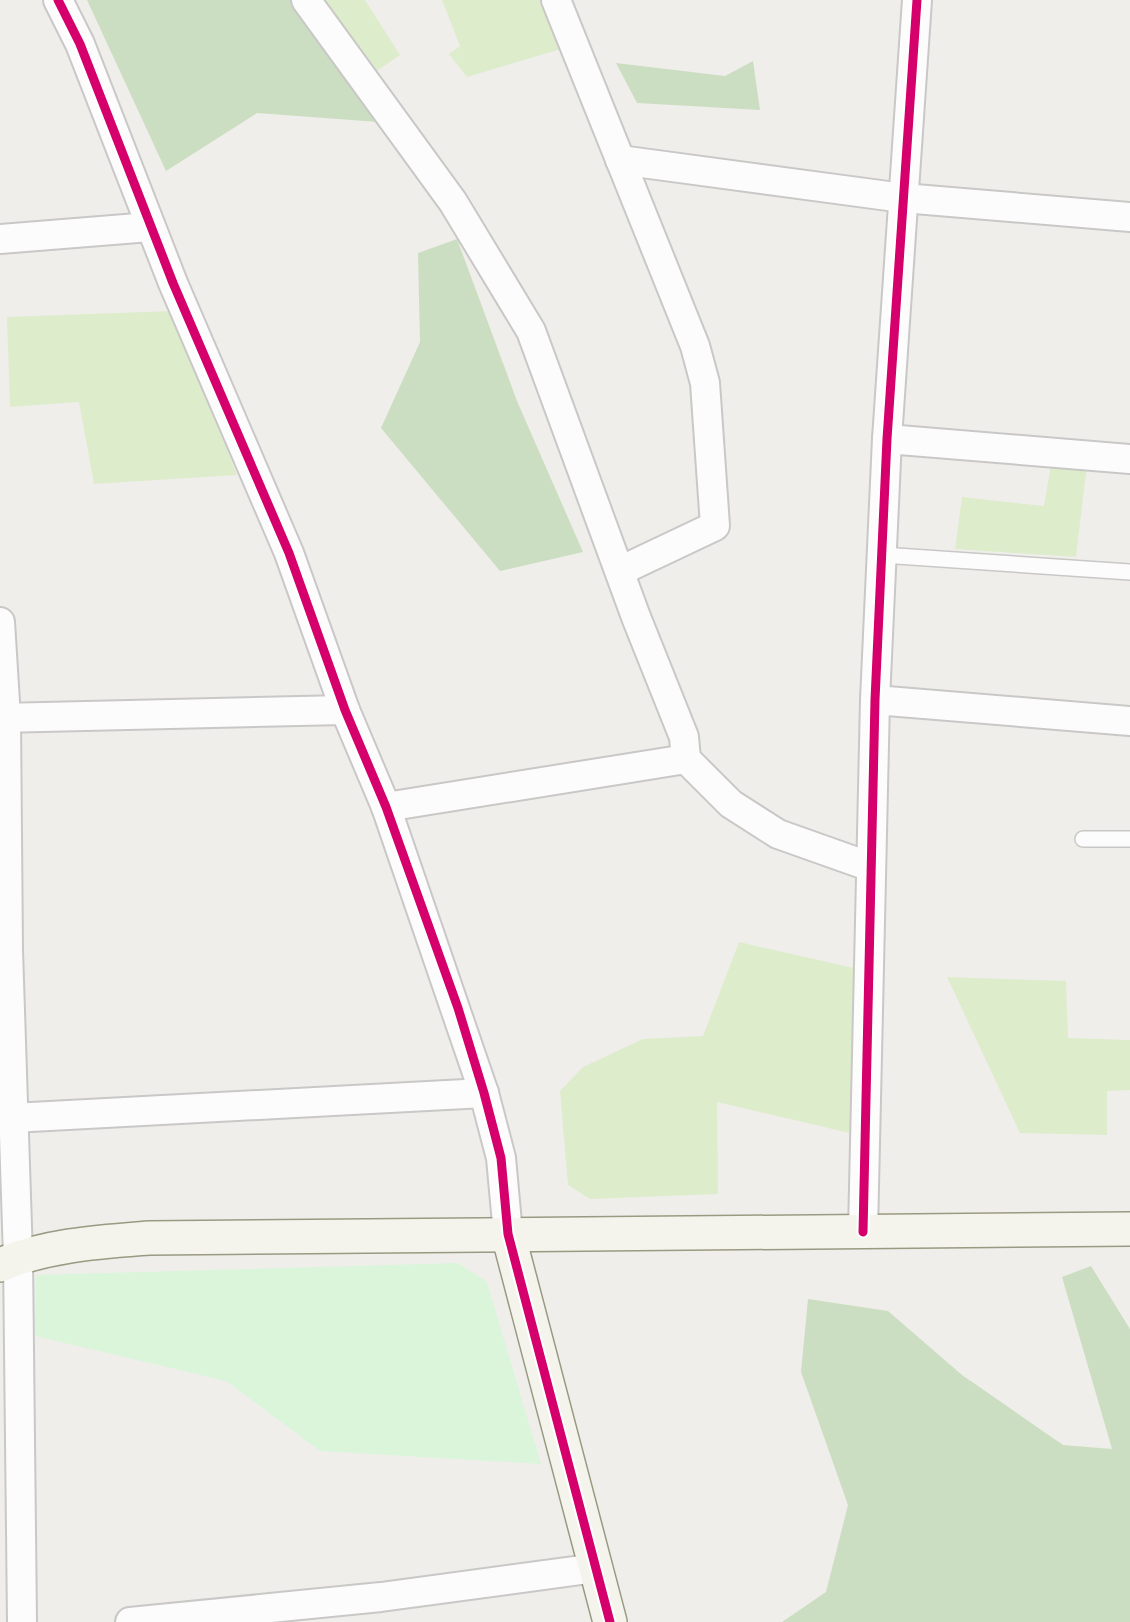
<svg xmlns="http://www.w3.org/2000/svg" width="1130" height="1622" viewBox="0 0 1130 1622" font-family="'Exo 2',sans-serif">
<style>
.grass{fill:#ddeccb}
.forest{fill:#cbdec1}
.park{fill:#daf5da}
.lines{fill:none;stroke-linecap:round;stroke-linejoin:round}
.lane-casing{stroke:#c9c8c7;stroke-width:18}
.street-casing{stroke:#c9c8c7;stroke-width:32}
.secondary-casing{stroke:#999a82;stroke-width:36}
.lane{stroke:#fdfcfc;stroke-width:15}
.street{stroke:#fdfcfc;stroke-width:28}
.secondary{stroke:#f4f4ed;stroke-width:33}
.cycleway-casing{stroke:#fff;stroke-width:13}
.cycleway{stroke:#d6006c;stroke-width:9}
</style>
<rect width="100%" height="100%" fill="#f0eeeb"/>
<g class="grass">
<polygon points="319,0 365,0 400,55 374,73"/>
<polygon points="442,0 545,0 564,48 467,77 449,54 460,46"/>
<polygon points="172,311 237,475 94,484 79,402 10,407 7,317"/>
<polygon points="1052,459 1087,464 1076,557 955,549 962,497 1044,506"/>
<polygon points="739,942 858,969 854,1134 717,1102 718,1194 590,1199 568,1185 560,1091 583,1067 643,1039 703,1036"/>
<polygon points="947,977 1066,981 1068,1038 1130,1040 1130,1090 1107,1091 1107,1135 1020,1133"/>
</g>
<g class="forest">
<polygon points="87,0 290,0 378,122 257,113 166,171"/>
<polygon points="753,61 760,110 637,103 616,63 725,76"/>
<polygon points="457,239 517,401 583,552 500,571 381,428 420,342 418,253"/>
<polygon points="1091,1266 1130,1329 1130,1622 782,1622 826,1592 848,1505 801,1372 808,1299 888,1311 962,1375 1063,1445 1112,1449 1062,1277"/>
</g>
<polygon class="park" points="458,1263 487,1282 541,1464 320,1451 226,1381 35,1336 36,1275"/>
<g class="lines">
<g class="lane-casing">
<g id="lane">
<polyline points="882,555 1130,572"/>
<polyline points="1083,839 1130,839"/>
</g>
</g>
<g class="street-casing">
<g id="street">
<polyline points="58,0 80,44 173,283 289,553 345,710 386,807 484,1093 501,1158 508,1234"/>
<polyline points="306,0 453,202 531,331 636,617 684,737 686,759 731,804 778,834 871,867"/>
<polyline points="556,0 695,346 705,383 715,526 620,571"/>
<polyline points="620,160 903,198 1130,217"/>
<polyline points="0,239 150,227"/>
<polyline points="887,439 1130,459"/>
<polyline points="0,622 6,718 8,950 18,1257 22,1622"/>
<polyline points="875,700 1130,721"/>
<polyline points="0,718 345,710"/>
<polyline points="386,807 686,759"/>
<polyline points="12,1118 484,1093"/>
<polyline points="863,1232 875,700 887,439 917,0"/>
<polyline points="130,1622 381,1597 596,1568"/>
</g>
</g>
<g class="secondary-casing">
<g id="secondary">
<polyline points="508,1234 610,1622"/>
<path d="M 0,1265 C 47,1245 98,1242 149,1238 L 1130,1229"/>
</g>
</g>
<use href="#lane" class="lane"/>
<use href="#street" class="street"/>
<use href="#secondary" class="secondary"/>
<g class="cycleway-casing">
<g id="cycleway">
<polyline points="58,0 80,44 173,283 289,553 345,710 386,807 458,1008 484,1093 501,1158 508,1234 610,1622"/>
<polyline points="863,1232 875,700 887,439 917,0"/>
</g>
</g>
<use href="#cycleway" class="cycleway"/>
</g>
</svg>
